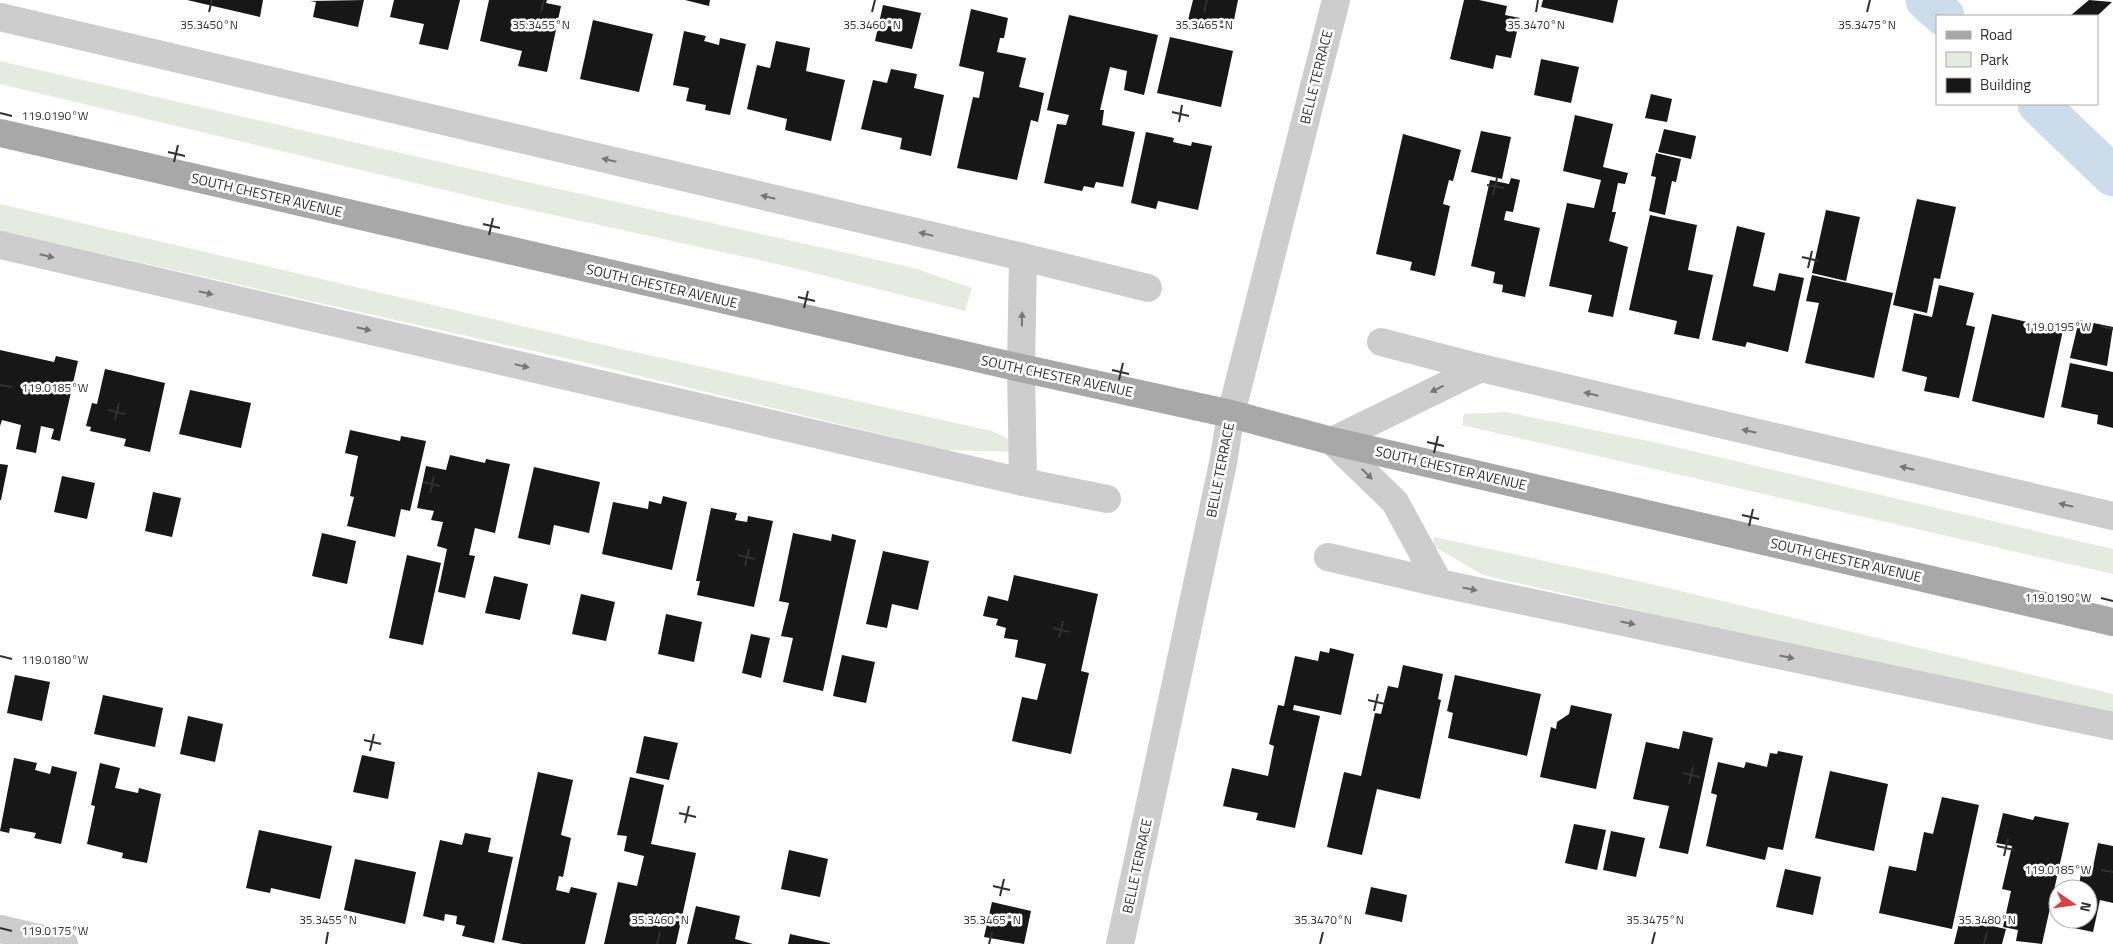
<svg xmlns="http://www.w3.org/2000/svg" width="2113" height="944" viewBox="0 0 2113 944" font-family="'Titillium Web',sans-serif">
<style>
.green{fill:#e5ecdf}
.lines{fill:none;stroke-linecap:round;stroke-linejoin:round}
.canal{stroke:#cddcea;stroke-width:41}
.building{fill:#171717}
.minor{stroke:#cdcdcd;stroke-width:28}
.major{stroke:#a8a8a8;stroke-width:28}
.oneway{fill:#777}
.ticks{fill:none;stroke:#303030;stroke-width:2}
.labels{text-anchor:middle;stroke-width:5;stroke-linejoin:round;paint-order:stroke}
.street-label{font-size:14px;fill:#303030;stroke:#fff}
.ticks-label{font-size:12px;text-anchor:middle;fill:#303030;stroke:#fff;stroke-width:5;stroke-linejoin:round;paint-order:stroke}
</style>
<rect width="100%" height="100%" fill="#fff"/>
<g class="green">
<polygon points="0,61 514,179 914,268 972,288 965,311 777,264 499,203 0,84"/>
<polygon points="0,204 608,346 992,431 1019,444 1017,452 946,450 578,361 0,231"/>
<polygon points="1506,412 1658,443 2113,549 2113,574 1462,425 1464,414"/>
<polygon points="1434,537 1647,583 2113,694 2113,720 1483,575 1433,546"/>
</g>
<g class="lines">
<g class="canal">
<polyline points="1926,0 1944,16"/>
<polyline points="2038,104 2113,176"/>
</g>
</g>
<g class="building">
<polygon points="187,0 263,0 260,17"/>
<polygon points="364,0 358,27 313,17 316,2 310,1"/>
<polygon points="394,0 460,0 448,50 419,44 424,24 390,17"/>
<polygon points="489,0 547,0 546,3 561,6 547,72 518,66 522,51 480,41"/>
<polygon points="685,0 710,0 709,6"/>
<polygon points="1193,0 1238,0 1232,30 1188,20"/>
<polygon points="1464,0 1479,0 1507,6 1505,15 1520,18 1511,58 1496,55 1493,69 1450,59"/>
<polygon points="1543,0 1618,0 1613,23 1541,7"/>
<polygon points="2089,0 2112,2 2097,16 2070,16"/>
<polygon points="883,5 921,13 912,49 875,41"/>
<polygon points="971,9 1008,18 1004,38 1000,38 997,52 1026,58 1019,87 1044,93 1038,122 1031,120 1017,180 957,168 973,97 979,98 984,72 959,66"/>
<polygon points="1069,15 1158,35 1144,95 1124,90 1127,71 1110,67 1100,110 1104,110 1102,125 1135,132 1123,187 1096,182 1094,188 1084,186 1082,191 1044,183 1057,124 1066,125 1069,115 1047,110"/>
<polygon points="593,20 653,34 639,92 580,79"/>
<polygon points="684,31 706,36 704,41 719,45 720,38 746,44 730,115 705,110 706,105 686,101 689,88 673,85"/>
<polygon points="1170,37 1233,51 1221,107 1157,93"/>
<polygon points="776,41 810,48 806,71 845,80 831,141 785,130 787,119 747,109 757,65 770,68"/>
<polygon points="1541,59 1579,67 1571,103 1534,95"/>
<polygon points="891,69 917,74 914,88 944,95 931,156 900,149 902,138 861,129 873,80 887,83"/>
<polygon points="1651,94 1672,99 1667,122 1645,118"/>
<polygon points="1575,115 1613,124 1603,167 1628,173 1625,184 1618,183 1612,212 1616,212 1609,241 1628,247 1613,317 1588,312 1592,295 1549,286 1567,203 1594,208 1601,180 1563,171"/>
<polygon points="1664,129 1696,136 1691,159 1658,152"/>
<polygon points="1481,131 1511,137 1502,179 1471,172"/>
<polygon points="1146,132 1174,138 1173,142 1191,146 1192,142 1212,146 1198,210 1158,201 1156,209 1131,203"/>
<polygon points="1403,134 1461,150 1453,181 1449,180 1443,204 1450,206 1435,276 1410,270 1412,262 1376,254"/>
<polygon points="1656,153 1681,159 1676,182 1672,181 1665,215 1649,211 1656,177 1651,176"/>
<polygon points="1511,178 1520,180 1513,212 1506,211 1504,220 1540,228 1525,297 1502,292 1503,285 1493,283 1495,272 1471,266 1490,180 1509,184"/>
<polygon points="1917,199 1956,207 1940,279 1934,278 1927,313 1893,305"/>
<polygon points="1826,210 1860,217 1846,281 1812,273"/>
<polygon points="1650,215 1697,225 1688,270 1713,275 1699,339 1674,334 1677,321 1629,310"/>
<polygon points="1737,226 1765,233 1753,286 1775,291 1779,273 1804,278 1788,352 1747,342 1745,347 1712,340"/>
<polygon points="1812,275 1893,293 1874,378 1805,363 1819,303 1806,301"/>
<polygon points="1939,285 1974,293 1966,325 1975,327 1959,398 1924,391 1927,377 1902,371 1914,313 1932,317"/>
<polygon points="1992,314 2063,330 2044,418 1972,401"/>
<polygon points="2079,320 2113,327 2107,366 2070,358"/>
<polygon points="0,350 54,362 56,356 78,361 60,441 51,439 54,429 41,426 36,453 16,449 21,425 2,420 0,426"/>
<polygon points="2070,363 2113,372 2113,428 2097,424 2098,415 2061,407"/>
<polygon points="105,369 165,383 150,452 124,446 126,439 90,431 91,427 86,426 92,403 97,404"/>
<polygon points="190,390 251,403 241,448 179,434"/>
<polygon points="350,430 400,441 401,436 426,441 410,511 401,509 395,537 347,526 354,497 350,496 358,456 345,453"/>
<polygon points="450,455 485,463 486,459 510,464 495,533 475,528 469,555 475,556 465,598 438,592 447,549 437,546 443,522 431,520 434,511 417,508 426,466 446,470"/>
<polygon points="0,464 8,465 1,500 0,500"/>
<polygon points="534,467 600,482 589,533 554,525 550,545 518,538"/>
<polygon points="62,476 95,483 87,519 54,512"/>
<polygon points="153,492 181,498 172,537 145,531"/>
<polygon points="663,496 687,502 672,570 602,554 613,502 648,509 649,501 661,504"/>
<polygon points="711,508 737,513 735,520 747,522 748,516 773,521 754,607 697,595 700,581 696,581"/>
<polygon points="322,533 356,541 347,584 312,576"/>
<polygon points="793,533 831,541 832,534 856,540 823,691 783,682 793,638 781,636 789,603 779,601"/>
<polygon points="883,551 929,561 918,610 892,604 887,628 866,624"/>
<polygon points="407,555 441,563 423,645 389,638"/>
<polygon points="1014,575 1098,594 1081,671 1089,673 1071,754 1012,741 1022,697 1037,700 1046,664 1015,657 1018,640 1004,638 1006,628 996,625 998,619 983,616 988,596 1008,601"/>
<polygon points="494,576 528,584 520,620 485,613"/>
<polygon points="581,594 615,602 606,641 572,634"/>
<polygon points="666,614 702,622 694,662 658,654"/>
<polygon points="751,634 770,638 761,678 742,673"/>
<polygon points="1330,648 1354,654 1341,715 1294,705 1293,710 1320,716 1295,828 1256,820 1258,813 1223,806 1232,768 1268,776 1274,746 1269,744 1278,705 1284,706 1295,656 1318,661 1320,651 1329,653"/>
<polygon points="842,655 875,662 866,703 833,696"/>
<polygon points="1403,665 1443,674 1438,699 1441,700 1420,799 1377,789 1362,855 1327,847 1344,772 1361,776 1375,713 1381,714 1388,686 1398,688"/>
<polygon points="15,675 50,682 42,721 7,713"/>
<polygon points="1455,675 1541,694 1527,756 1448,738 1453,713 1447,711"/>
<polygon points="103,695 163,708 155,747 94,734"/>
<polygon points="1571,705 1612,714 1596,789 1540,777 1551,727 1556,729 1557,722 1569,714"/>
<polygon points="188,716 223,724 215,762 180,754"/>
<polygon points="1683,731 1713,738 1688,854 1659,848 1669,806 1633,799 1646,742 1679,749"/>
<polygon points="644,736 678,743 669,780 636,773"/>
<polygon points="1778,751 1803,756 1783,850 1768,847 1765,860 1706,846 1717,795 1711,793 1718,762 1744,768 1746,762 1767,767 1770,753 1777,754"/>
<polygon points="362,755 395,762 388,799 353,792"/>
<polygon points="14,758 37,763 35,770 50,774 52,766 77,772 61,844 34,838 36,833 10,828 9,833 0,831"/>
<polygon points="100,763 120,768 115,788 138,793 139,788 161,794 147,863 122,858 123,853 87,844 95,806 91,805"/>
<polygon points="1830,771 1888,784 1874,851 1815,838"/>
<polygon points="538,772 573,780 561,835 571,838 563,877 559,876 556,890 569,893 571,887 597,893 585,944 522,944 502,940"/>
<polygon points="630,777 664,785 651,844 696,853 676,944 604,944 618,882 637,886 644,856 624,851 627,836 617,835"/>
<polygon points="1942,797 1979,805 1952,929 1879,913 1889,866 1916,871 1924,832 1933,834"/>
<polygon points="2003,813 2033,820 2035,816 2069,823 2042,944 2016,941 2018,930 2003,927 2011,891 2002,889 2012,846 1996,843"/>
<polygon points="1574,824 1606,830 1597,870 1565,863"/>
<polygon points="259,830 332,846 320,899 271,888 270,893 246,888"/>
<polygon points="1611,831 1645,838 1636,877 1603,870"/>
<polygon points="465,833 491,838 488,852 513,857 494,943 462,936 465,926 456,924 457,916 445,914 444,921 423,916 440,840 462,845"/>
<polygon points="2098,843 2113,846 2113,903 2100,900 2093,932 2069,927 2071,919 2088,919 2088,889 2078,889 2083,864 2093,867"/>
<polygon points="789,850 828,859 820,897 781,889"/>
<polygon points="355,859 416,872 405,924 344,910"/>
<polygon points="1785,869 1821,877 1813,915 1776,907"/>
<polygon points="1371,887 1407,895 1402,922 1365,914"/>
<polygon points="992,902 1031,911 1024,944 984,937"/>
<polygon points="696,906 740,916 735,939 753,944 687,944"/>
<polygon points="1960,919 2006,929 2002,944 1954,944"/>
<polygon points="790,934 830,943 830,944 788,944"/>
</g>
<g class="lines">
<g class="minor">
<polyline points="0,17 1023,257 1021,368 1023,482 0,245"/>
<polyline points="1023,257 1148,288"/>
<polyline points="1381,342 1481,368 2113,516"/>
<polyline points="1481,368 1332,441 1395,502 1439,583 2113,726"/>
<polyline points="1023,482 1107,499"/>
<polyline points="1328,557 1439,583"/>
<polyline points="0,929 64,944"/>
<polyline points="1120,944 1223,463 1231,414 1336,0"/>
</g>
<polyline class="major" points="0,133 1021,368 1231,414 1332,441 2113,622"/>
</g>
<defs><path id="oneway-solid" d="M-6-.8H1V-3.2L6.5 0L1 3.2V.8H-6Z" transform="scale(1.25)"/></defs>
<g class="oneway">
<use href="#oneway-solid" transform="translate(609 160) rotate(-167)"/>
<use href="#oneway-solid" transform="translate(768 197) rotate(-167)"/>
<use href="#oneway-solid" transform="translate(926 234) rotate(-167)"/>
<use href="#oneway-solid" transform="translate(47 256) rotate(13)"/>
<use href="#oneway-solid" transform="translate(206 293) rotate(13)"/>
<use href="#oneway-solid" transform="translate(1022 319) rotate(-89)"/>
<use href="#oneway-solid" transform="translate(364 329) rotate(13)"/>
<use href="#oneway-solid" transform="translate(522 366) rotate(13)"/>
<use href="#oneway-solid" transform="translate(1437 389) rotate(154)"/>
<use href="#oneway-solid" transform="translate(1591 394) rotate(-167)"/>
<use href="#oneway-solid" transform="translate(1749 431) rotate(-167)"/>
<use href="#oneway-solid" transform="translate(1907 468) rotate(-167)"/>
<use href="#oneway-solid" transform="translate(1367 474) rotate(44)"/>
<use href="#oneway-solid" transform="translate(2066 505) rotate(-167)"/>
<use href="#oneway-solid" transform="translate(1470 589) rotate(12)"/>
<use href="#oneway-solid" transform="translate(1628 623) rotate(12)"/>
<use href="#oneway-solid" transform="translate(1787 657) rotate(12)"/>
</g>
<path class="ticks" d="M 209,12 L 212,0M 541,12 L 544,0M 872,12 L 875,0M 1204,12 L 1207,0M 1536,12 L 1538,0M 1867,12 L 1870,0M 1172,112 L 1189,116M 0,113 L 12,116M 1179,122 L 1182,105M 168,152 L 185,156M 174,162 L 178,145M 1487,185 L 1504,188M 1493,195 L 1497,178M 483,224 L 500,228M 489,235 L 493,218M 1802,257 L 1819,261M 1808,268 L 1812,251M 798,297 L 815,301M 804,308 L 808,291M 2101,326 L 2113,329M 1112,370 L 1129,374M 1119,380 L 1123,363M 0,385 L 12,387M 108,410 L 125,414M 115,420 L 119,403M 1427,442 L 1444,446M 1434,453 L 1438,436M 423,482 L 440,486M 430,493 L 434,476M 1742,515 L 1759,519M 1749,526 L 1753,509M 738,555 L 755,559M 745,566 L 749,549M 2101,598 L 2113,601M 1053,628 L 1070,632M 1059,638 L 1063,621M 0,656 L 12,659M 1368,700 L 1385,704M 1374,711 L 1378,694M 364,740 L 381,744M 370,751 L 374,734M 1683,773 L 1700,777M 1689,784 L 1693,767M 679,813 L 696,817M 685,823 L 689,806M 1997,846 L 2014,850M 2004,856 L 2008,839M 2101,870 L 2113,872M 993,886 L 1010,890M 1000,896 L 1004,879M 0,928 L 12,931M 326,944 L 328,932M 657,944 L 660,932M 989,944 L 992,932M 1320,944 L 1323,932M 1652,944 L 1655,932M 1984,944 L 1987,932"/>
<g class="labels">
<g class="street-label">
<text transform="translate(1316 77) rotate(-76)" y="5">BELLE TERRACE</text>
<text transform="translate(267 195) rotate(13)" y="5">SOUTH CHESTER AVENUE</text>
<text transform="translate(662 286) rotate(13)" y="5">SOUTH CHESTER AVENUE</text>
<text transform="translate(1057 376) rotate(12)" y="5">SOUTH CHESTER AVENUE</text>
<text transform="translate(1451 468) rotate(13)" y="5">SOUTH CHESTER AVENUE</text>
<text transform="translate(1220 470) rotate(-79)" y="5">BELLE TERRACE</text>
<text transform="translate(1846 560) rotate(13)" y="5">SOUTH CHESTER AVENUE</text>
<text transform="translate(1137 866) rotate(-78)" y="5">BELLE TERRACE</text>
</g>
</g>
<g class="ticks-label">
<text x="209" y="29">35.3450°N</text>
<text x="541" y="29">35.3455°N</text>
<text x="872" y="29">35.3460°N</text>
<text x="1204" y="29">35.3465°N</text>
<text x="1536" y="29">35.3470°N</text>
<text x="1867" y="29">35.3475°N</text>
<text x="55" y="120">119.0190°W</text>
<text x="2058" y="331">119.0195°W</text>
<text x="55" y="392">119.0185°W</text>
<text x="2058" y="602">119.0190°W</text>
<text x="55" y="664">119.0180°W</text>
<text x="2058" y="874">119.0185°W</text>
<text x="328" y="924">35.3455°N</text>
<text x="660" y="924">35.3460°N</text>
<text x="992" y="924">35.3465°N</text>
<text x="1323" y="924">35.3470°N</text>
<text x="1655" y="924">35.3475°N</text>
<text x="1987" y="924">35.3480°N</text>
<text x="55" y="935">119.0175°W</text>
</g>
<rect x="1936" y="15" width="162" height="90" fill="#ffffff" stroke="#acacac"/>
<rect x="1946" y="31" width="25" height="8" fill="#a8a8a8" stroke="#acacac"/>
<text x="1980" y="40" font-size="15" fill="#303030">Road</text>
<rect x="1946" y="52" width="25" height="15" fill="#e5ecdf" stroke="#acacac"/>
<text x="1980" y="65" font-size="15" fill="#303030">Park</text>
<rect x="1946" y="78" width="25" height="15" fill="#171717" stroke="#acacac"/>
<text x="1980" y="90" font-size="15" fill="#303030">Building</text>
<g transform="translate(2073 904) rotate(103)"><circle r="24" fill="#ffffff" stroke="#acacac"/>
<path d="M0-4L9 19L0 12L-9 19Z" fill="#da403e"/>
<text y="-8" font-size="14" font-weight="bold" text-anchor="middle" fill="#303030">N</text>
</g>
</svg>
